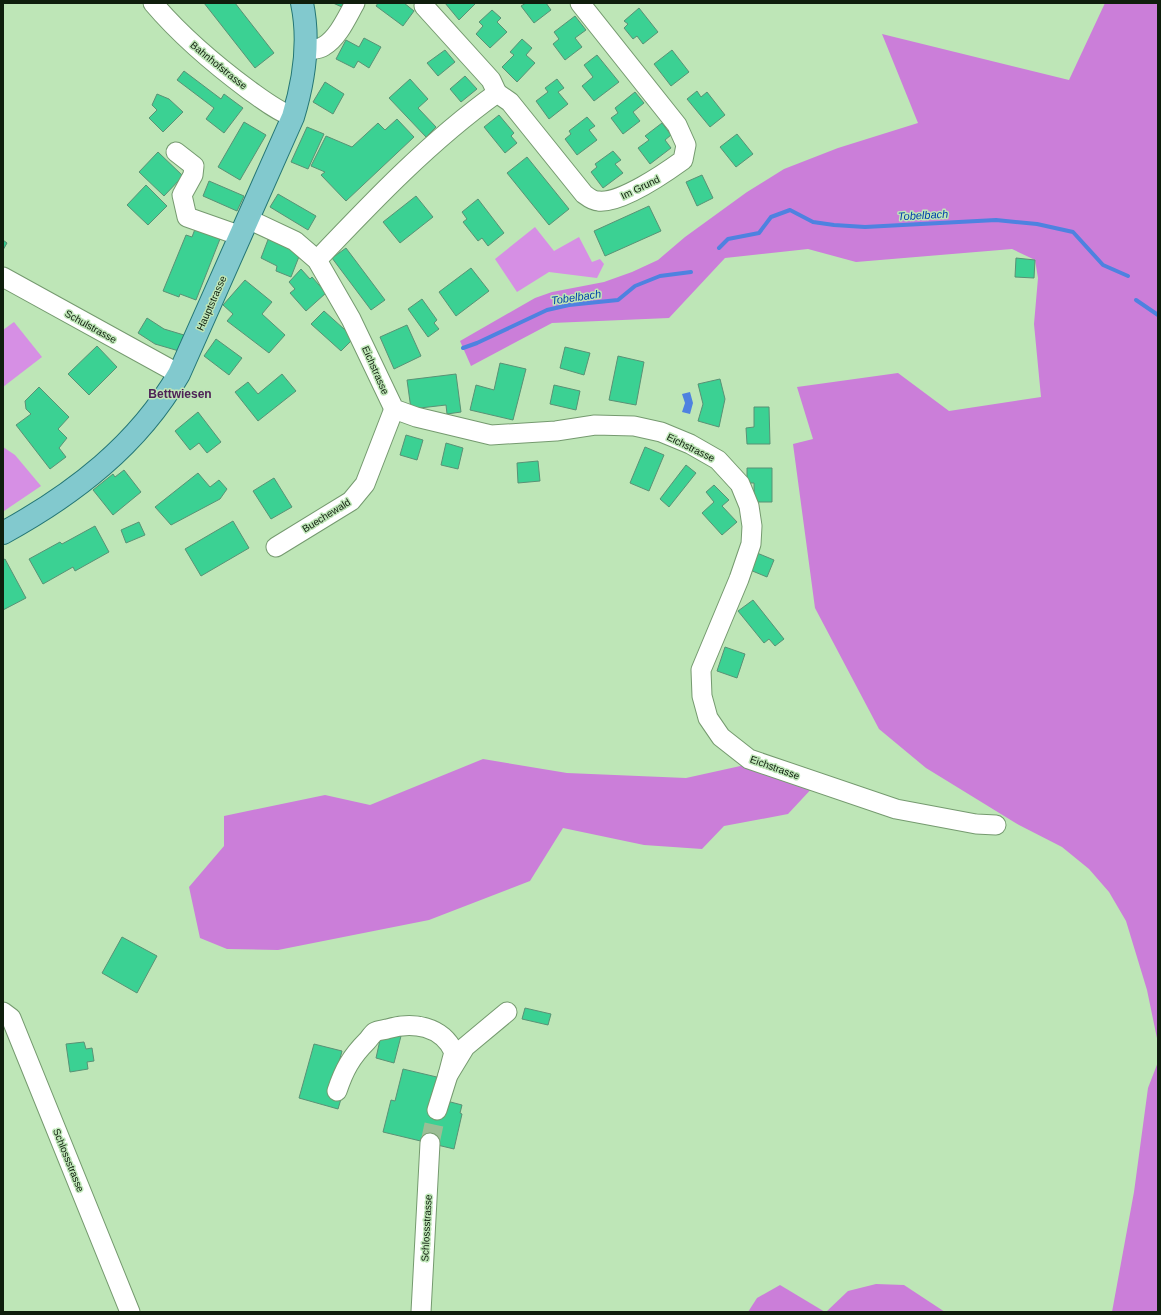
<svg xmlns="http://www.w3.org/2000/svg" width="1161" height="1315" viewBox="0 0 1161 1315" font-family="Helvetica,sans-serif">
<style>
.green{fill:#d68fe4}
.forest{fill:#cb7ed9}
.water{fill:#4e82e0}
.lines{fill:none;stroke-linecap:round;stroke-linejoin:round}
.stream{stroke:#4e82e0;stroke-width:4}
.building{fill:#3bd193;stroke:#599275}
.minor-tunnel{stroke:#9bbe95;stroke-width:19;stroke-dasharray:19 10;stroke-linecap:butt}
.minor-casing{stroke:#759a6f;stroke-width:21}
.major-casing{stroke:#247675;stroke-width:24}
.minor{stroke:#fff;stroke-width:19}
.major{stroke:#82c9ce;stroke-width:22}
.labels{text-anchor:middle;stroke-width:3;stroke-linejoin:round;paint-order:stroke}
.street-label{font-size:10px;fill:#0f1e0d;stroke:#bee6b7}
.water-label{font-size:11px;font-style:italic;fill:#003fac;stroke:#bee6b7}
.quarter-label{font-size:12px;font-weight:bold;fill:#4e2256;stroke:#bee6b7}
</style>
<rect width="100%" height="100%" fill="#bee6b7"/>
<g class="green">
<polygon points="535,227 554,251 579,237 592,262 600,259 604,264 597,278 549,272 517,292 495,259"/>
<polygon points="14,322 42,357 3,387 3,330"/>
<polygon points="3,447 15,455 41,486 4,511"/>
</g>
<g class="forest">
<polygon points="1105,3 1158,3 1158,1043 1147,990 1126,921 1109,892 1089,869 1062,847 1019,825 926,768 879,729 815,608 793,444 813,439 797,387 898,373 949,411 1041,397 1034,324 1038,278 1035,260 1012,249 856,262 808,249 725,258 669,318 552,323 471,366 460,341 535,298 552,292 604,282 632,272 658,260 685,237 747,192 784,169 838,148 918,123 882,34 1069,80"/>
<polygon points="483,759 567,773 686,778 754,763 815,785 788,814 724,826 702,849 644,845 563,828 530,881 429,920 278,950 227,949 200,938 189,887 224,846 224,816 325,795 370,805"/>
<polygon points="1158,1062 1158,1312 1112,1312 1134,1192 1148,1088"/>
<polygon points="876,1284 904,1285 945,1312 826,1312 848,1291"/>
<polygon points="780,1285 825,1312 748,1312 757,1298"/>
</g>
<polygon class="water" points="690,392 693,403 690,414 682,412 685,403 682,394"/>
<g class="lines">
<g class="stream">
<polyline points="719,248 728,239 759,233 771,217 790,210 813,222 834,225 865,227 996,220 1037,224 1073,232 1103,265 1128,276"/>
<polyline points="1136,300 1158,315"/>
<polyline points="463,348 477,343 547,310 569,305 618,300 635,286 660,276 691,272"/>
</g>
</g>
<g class="building">
<polygon points="204,3 235,3 274,53 255,68"/>
<polygon points="333,3 343,3 342,7"/>
<polygon points="378,3 404,3 414,11 403,26 376,6"/>
<polygon points="445,3 476,3 459,20"/>
<polygon points="526,3 546,3 551,10 534,23 521,6"/>
<polygon points="639,8 658,32 643,44 637,36 633,39 624,28 628,24 624,21"/>
<polygon points="492,10 501,18 497,22 507,32 490,48 476,34 483,26 479,22"/>
<polygon points="575,16 586,30 575,38 582,47 565,60 553,44 559,39 554,32"/>
<polygon points="364,38 381,47 369,68 358,61 354,68 336,59 346,40 359,47"/>
<polygon points="522,39 532,48 526,55 535,63 517,82 502,67 514,55 510,52"/>
<polygon points="445,50 455,62 438,76 427,63"/>
<polygon points="672,50 689,72 671,86 654,64"/>
<polygon points="597,55 619,82 594,101 582,86 593,77 584,65"/>
<polygon points="184,71 221,99 224,94 243,108 224,133 206,119 214,108 177,80"/>
<polygon points="465,76 477,89 461,102 450,89"/>
<polygon points="410,79 428,99 418,108 436,127 426,137 389,98"/>
<polygon points="557,79 564,88 558,92 568,104 549,119 536,101 548,92 545,88"/>
<polygon points="325,82 344,94 333,114 313,102"/>
<polygon points="697,91 701,97 707,92 725,115 710,127 687,99"/>
<polygon points="635,92 644,103 633,112 640,121 623,134 611,118 618,113 615,108"/>
<polygon points="157,94 169,99 183,112 163,132 149,118 157,110 152,105"/>
<polygon points="499,115 514,133 511,136 517,143 505,153 484,127"/>
<polygon points="587,117 595,126 589,130 597,140 577,155 565,139 571,134 569,131"/>
<polygon points="397,119 414,137 346,201 321,175 325,172 311,166 326,136 352,147 378,123 385,130"/>
<polygon points="244,122 266,135 240,180 218,167"/>
<polygon points="662,123 671,135 665,140 671,148 650,164 638,148 649,140 645,136"/>
<polygon points="307,127 324,134 308,169 291,162"/>
<polygon points="737,134 753,154 736,167 720,147"/>
<polygon points="613,151 621,160 615,164 623,173 603,188 591,172 597,167 595,164"/>
<polygon points="158,152 183,176 164,196 139,172"/>
<polygon points="527,157 569,209 549,225 507,173"/>
<polygon points="702,175 713,198 697,206 686,182"/>
<polygon points="209,181 244,196 237,211 203,196"/>
<polygon points="146,185 167,206 148,225 127,205"/>
<polygon points="278,194 316,216 308,230 270,207"/>
<polygon points="416,196 433,217 400,243 383,222"/>
<polygon points="478,199 504,233 488,246 482,238 478,241 463,222 467,219 462,212"/>
<polygon points="649,206 661,231 605,256 594,231"/>
<polygon points="195,229 220,239 196,300 180,294 179,297 163,291 186,235 192,237"/>
<polygon points="269,237 300,254 291,277 276,271 277,266 261,258"/>
<polygon points="3,240 7,243 3,250"/>
<polygon points="346,248 385,300 371,310 332,258"/>
<polygon points="1016,258 1035,260 1034,278 1015,277"/>
<polygon points="471,268 489,291 456,316 439,292"/>
<polygon points="301,269 310,279 312,277 326,293 306,311 290,293 295,289 289,282"/>
<polygon points="245,280 272,302 262,314 285,335 269,353 227,321 233,314 223,305"/>
<polygon points="422,299 437,320 434,323 439,329 428,337 408,309"/>
<polygon points="324,311 354,338 341,351 311,324"/>
<polygon points="147,318 164,329 184,335 179,351 155,344 138,333"/>
<polygon points="407,325 421,356 394,369 380,337"/>
<polygon points="216,339 242,358 229,375 204,356"/>
<polygon points="97,346 117,367 89,395 68,374"/>
<polygon points="565,347 590,353 584,375 560,368"/>
<polygon points="618,356 644,362 636,405 609,400"/>
<polygon points="500,363 526,369 513,420 470,410 476,385 494,390"/>
<polygon points="282,374 296,391 258,421 235,392 248,382 258,394"/>
<polygon points="456,374 461,412 447,414 446,405 411,409 407,380"/>
<polygon points="720,379 725,399 719,427 698,421 703,404 698,384"/>
<polygon points="554,385 580,391 576,410 550,404"/>
<polygon points="39,387 69,417 58,429 67,438 59,448 66,457 50,469 16,425 31,414 26,409 25,401"/>
<polygon points="754,407 769,407 770,444 747,444 746,428 754,427"/>
<polygon points="198,412 221,442 207,453 199,443 190,450 175,431"/>
<polygon points="406,435 423,440 417,460 400,455"/>
<polygon points="446,443 463,448 458,469 441,465"/>
<polygon points="645,447 664,455 649,491 630,483"/>
<polygon points="538,461 540,481 518,483 517,463"/>
<polygon points="686,465 696,473 669,507 660,499"/>
<polygon points="747,468 772,468 772,502 754,502 754,483 747,483"/>
<polygon points="124,470 141,492 113,515 93,490 113,474 115,477"/>
<polygon points="198,473 210,487 219,480 227,489 220,499 171,525 155,507"/>
<polygon points="274,478 292,507 271,519 253,491"/>
<polygon points="714,485 729,500 722,506 737,522 722,535 702,513 714,502 706,492"/>
<polygon points="233,521 249,548 201,576 185,549"/>
<polygon points="139,522 145,535 126,543 121,530"/>
<polygon points="95,526 109,552 75,571 73,567 43,584 29,559 60,542 62,544"/>
<polygon points="757,553 774,560 767,577 750,570"/>
<polygon points="5,559 26,598 3,610 3,560"/>
<polygon points="753,600 784,639 775,646 769,639 764,643 738,611"/>
<polygon points="725,647 745,654 737,678 717,671"/>
<polygon points="122,937 157,956 137,993 102,973"/>
<polygon points="525,1008 551,1014 548,1025 522,1019"/>
<polygon points="382,1031 401,1036 394,1063 376,1058"/>
<polygon points="84,1042 86,1049 92,1048 94,1061 87,1062 88,1069 70,1072 66,1044"/>
<polygon points="314,1044 342,1051 330,1096 341,1099 338,1109 299,1098"/>
<polygon points="403,1069 441,1078 443,1100 462,1105 460,1113 462,1114 454,1149 383,1132 391,1100 395,1101"/>
</g>
<g class="lines">
<polyline class="minor-tunnel" points="430,1143 437,1110"/>
<g class="minor-casing">
<g id="minor">
<path d="M 153,3 C 181,36 214,64 249,90 C 263,100 277,111 293,117"/>
<polyline points="424,6 491,80 497,93"/>
<path d="M 306,50 C 312,49 318,50 324,46 C 338,38 347,17 355,3"/>
<polyline points="176,152 194,166 193,175 182,195 187,217 241,236"/>
<polyline points="248,219 295,241 317,260 351,319 394,409 416,417 491,435 556,431 595,425 634,426 661,432 690,444 718,460 740,484 749,506 752,526 751,544 739,579 701,670 702,696 708,718 721,737 749,759 896,809 976,824 996,825"/>
<path d="M 317,260 C 373,201 430,141 497,93 L 510,102 L 584,194 C 588,197 593,201 598,201 C 620,204 665,173 683,160 L 686,145 L 677,125 L 580,3"/>
<polyline points="3,277 179,374"/>
<polyline points="276,547 351,501 365,484 394,409"/>
<polyline points="3,1012 11,1018 130,1312"/>
<path d="M 337,1091 C 344,1070 351,1057 367,1041 C 369,1039 372,1034 375,1032 C 378,1030 383,1030 387,1029 C 413,1021 442,1026 454,1052 L 448,1075"/>
<polyline points="437,1110 448,1075 465,1047 507,1012"/>
<polyline points="421,1312 430,1143"/>
</g>
</g>
<g class="major-casing">
<path id="major" d="M 3,533 C 74,494 138,445 179,374 L 293,117 C 304,81 310,41 302,3"/>
</g>
<use href="#minor" class="minor"/>
<use href="#major" class="major"/>
</g>
<g class="labels">
<g class="street-label">
<text transform="translate(219 65) rotate(39)" y="4">Bahnhofstrasse</text>
<text transform="translate(640 187) rotate(-26)" y="4">Im Grund</text>
<text transform="translate(211 303) rotate(-66)" y="4">Hauptstrasse</text>
<text transform="translate(91 326) rotate(29)" y="4">Schulstrasse</text>
<text transform="translate(376 370) rotate(66)" y="4">Eichstrasse</text>
<text transform="translate(691 447) rotate(26)" y="4">Eichstrasse</text>
<text transform="translate(326 515) rotate(-32)" y="4">Buechewald</text>
<text transform="translate(775 767) rotate(20)" y="4">Eichstrasse</text>
<text transform="translate(69 1160) rotate(68)" y="4">Schlossstrasse</text>
<text transform="translate(426 1228) rotate(-87)" y="4">Schlossstrasse</text>
</g>
<g class="water-label">
<text transform="translate(923 215) rotate(-3)" y="4">Tobelbach</text>
<text transform="translate(576 297) rotate(-8)" y="4">Tobelbach</text>
</g>
<g class="quarter-label">
<text x="180" y="398">Bettwiesen</text>
</g>
</g>
<rect width="1161" height="1315" fill="none" stroke="#0f1e0d" stroke-width="8"/>
</svg>
